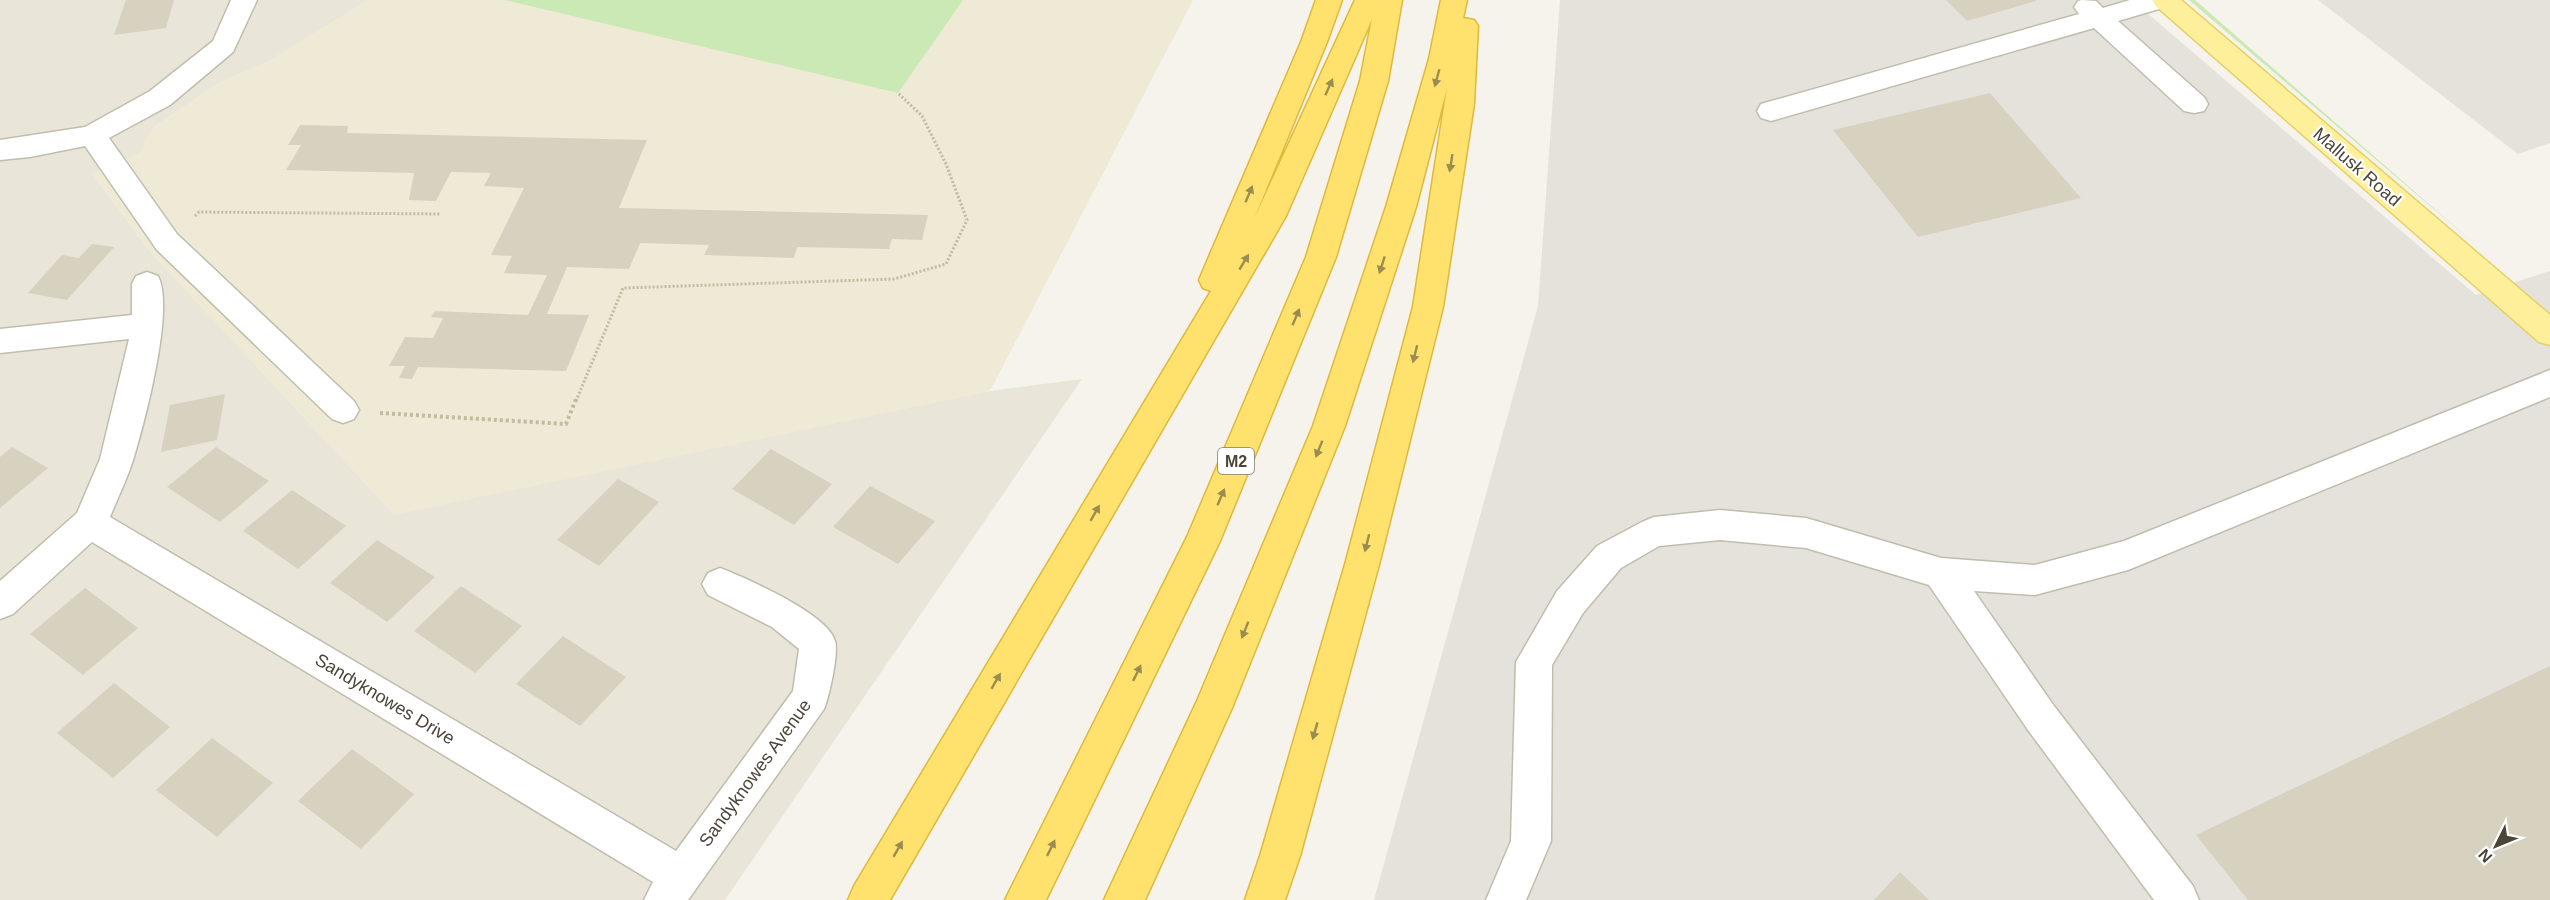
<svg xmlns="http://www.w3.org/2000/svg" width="2550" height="900" viewBox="0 0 2550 900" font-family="Helvetica,sans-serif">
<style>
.residential{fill:#e9e6d9}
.industrial{fill:#e5e2dc}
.education{fill:#eeead5}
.green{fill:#cae9b4}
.building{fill:#d7d1c0}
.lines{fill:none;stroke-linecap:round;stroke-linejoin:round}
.minor-casing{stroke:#c1bdad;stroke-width:3}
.major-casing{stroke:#e5d169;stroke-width:3}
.highway-casing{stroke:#dfb93b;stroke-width:3}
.path-far1{stroke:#c3bb9e;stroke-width:3;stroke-dasharray:2 2;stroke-linecap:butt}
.path{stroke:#c3bb9e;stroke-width:4;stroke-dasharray:3 3;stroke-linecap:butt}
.minor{fill:#fff;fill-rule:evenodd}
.major{fill:#fef09a;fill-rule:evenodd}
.highway{fill:#fee26d;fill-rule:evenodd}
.oneway{fill:#9b8c50}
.labels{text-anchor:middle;stroke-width:4.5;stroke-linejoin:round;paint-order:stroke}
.shield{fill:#fff;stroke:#807d74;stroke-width:1.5}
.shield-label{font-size:16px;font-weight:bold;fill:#4a4538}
.street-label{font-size:18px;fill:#4a4538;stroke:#fff}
</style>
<rect width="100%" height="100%" fill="#f5f3eb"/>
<polygon class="residential" points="0,0 368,0 271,60 219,83 154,127 139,154 92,174 150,251 394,514 990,391 1082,379 725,900 0,900"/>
<g class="industrial">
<polygon points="1560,0 2132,0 2476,295 2550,271 2550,900 1374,900 1538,306"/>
<polygon points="2318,0 2550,0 2550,143 2518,154"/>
</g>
<polygon class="education" points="368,0 1193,0 990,391 394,515 149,251 92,174 139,154 154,127 219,83 271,60"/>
<g class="green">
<polygon points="505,0 963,0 898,93"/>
<polygon points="2189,0 2195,0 2477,246"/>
</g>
<g class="building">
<polygon points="126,0 174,0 166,28 114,35"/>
<polygon points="1946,0 2036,0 2036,1 1967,21"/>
<polygon points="1990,93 2081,198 1918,237 1833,130"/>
<polygon points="300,125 348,126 347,133 647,140 619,208 928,215 922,240 892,239 889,249 797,247 794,258 704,255 709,245 640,243 629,269 567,267 547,314 589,315 566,371 418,367 412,379 399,378 405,366 389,366 405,337 433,338 443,318 431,317 435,311 528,315 547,275 504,273 512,256 491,255 524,188 484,186 491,173 451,172 436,201 409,200 414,173 286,170 301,145 288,145"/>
<polygon points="92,244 114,247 67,300 28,293 62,255 79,258"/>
<polygon points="225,394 217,440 161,452 170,405"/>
<polygon points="12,447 48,468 0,508 0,457"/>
<polygon points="216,447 269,481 220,522 167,487"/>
<polygon points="771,449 832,484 794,525 732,489"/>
<polygon points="618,479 659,502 599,566 557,540"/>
<polygon points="870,486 935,521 898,564 833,527"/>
<polygon points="292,490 346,526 298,569 243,531"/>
<polygon points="377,540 435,577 387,622 330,583"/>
<polygon points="461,586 522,626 475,673 414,631"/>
<polygon points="85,588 138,628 83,675 30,634"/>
<polygon points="563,636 626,677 580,726 516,684"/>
<polygon points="2550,666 2550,900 2248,900 2196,835"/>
<polygon points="114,683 170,727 113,778 57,733"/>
<polygon points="212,738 273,783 217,837 156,790"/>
<polygon points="352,749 414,794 361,849 298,801"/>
<polygon points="1900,872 1929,900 1874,900"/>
</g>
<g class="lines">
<g class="minor-casing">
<g id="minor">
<polygon points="231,0 257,0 233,52 170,105 109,138 177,234 354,401 359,410 354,419 343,423 332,419 157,250 85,146 30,157 0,160 0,140 85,127 150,91 213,41"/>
<polygon points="2082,0 2096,1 2103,8 2130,0 2173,0 2169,6 2118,21 2204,97 2208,104 2204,111 2194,113 2184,111 2094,28 1771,121 1761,118 1757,111 1761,104 2079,14 2074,7 2078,1"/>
<path d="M 147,272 L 158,276 C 175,308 145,420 134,457 C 128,477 118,497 110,517 L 676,851 L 793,691 L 799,649 L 772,627 L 708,595 L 702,584 L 708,573 L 720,568 C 746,578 828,614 835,641 C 839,653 829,697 824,709 L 688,900 L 644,900 L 653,882 L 92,542 L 13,614 L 0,619 L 0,581 L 77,513 L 100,459 L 129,339 L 0,353 L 0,329 L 132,315 L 132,284 L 136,276 Z"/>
<polygon points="2550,370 2550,397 2128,570 2035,595 1974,591 2054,706 2193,886 2199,900 2154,900 2028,730 1929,585 1806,548 1720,540 1659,546 1621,568 1583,613 1552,665 1551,841 1526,900 1486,900 1511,841 1516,662 1557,591 1597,546 1642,522 1654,517 1720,510 1806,518 1941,558 2035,565 2124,541"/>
</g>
</g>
<g class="major-casing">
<polygon id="major" points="2152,0 2181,0 2550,315 2550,345 2539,342 2156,6"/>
</g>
<g class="highway-casing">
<g id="highway">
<polygon points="1316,0 1342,0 1327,42 1254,219 1355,0 1402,0 1388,81 1336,257 1220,541 1046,900 1005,900 1187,537 1306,257 1360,81 1372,19 1286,216 890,900 848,900 854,886 1211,291 1203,288 1199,280 1301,42"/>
<polygon points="1441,0 1467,0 1463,18 1474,20 1478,26 1474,104 1443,307 1380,561 1300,856 1285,900 1245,900 1260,856 1346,561 1413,307 1447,88 1416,207 1345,426 1232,708 1145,900 1104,900 1197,701 1313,426 1386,207 1429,59"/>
</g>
</g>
<g class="path-far1">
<polyline points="195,216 199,212 441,214"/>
<polyline points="576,401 623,288 894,279 946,264 967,220 946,164 922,116 898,93"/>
</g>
<polyline class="path" points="380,413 566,424 576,399"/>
<use href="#minor" class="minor"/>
<use href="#major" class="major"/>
<use href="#highway" class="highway"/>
</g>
<defs><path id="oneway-solid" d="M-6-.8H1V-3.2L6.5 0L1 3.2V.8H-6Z" transform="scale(1.5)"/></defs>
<g class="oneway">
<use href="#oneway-solid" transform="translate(1437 78) rotate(105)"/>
<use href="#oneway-solid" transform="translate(1329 87) rotate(-66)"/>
<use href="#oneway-solid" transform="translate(1451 163) rotate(99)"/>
<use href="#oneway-solid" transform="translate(1249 194) rotate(-67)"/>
<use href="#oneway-solid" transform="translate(1244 262) rotate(-59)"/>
<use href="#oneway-solid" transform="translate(1382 265) rotate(108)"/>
<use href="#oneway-solid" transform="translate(1296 317) rotate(-67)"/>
<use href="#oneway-solid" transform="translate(1415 354) rotate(104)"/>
<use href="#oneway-solid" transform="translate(1319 449) rotate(112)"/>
<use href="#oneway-solid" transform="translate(1221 497) rotate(-67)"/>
<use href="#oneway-solid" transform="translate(1095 513) rotate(-60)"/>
<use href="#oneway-solid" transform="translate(1367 543) rotate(104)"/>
<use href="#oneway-solid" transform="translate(1245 630) rotate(112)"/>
<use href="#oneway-solid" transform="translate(1137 673) rotate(-64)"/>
<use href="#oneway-solid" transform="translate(996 681) rotate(-60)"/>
<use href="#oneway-solid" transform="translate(1315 731) rotate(106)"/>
<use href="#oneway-solid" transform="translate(1051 848) rotate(-64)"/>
<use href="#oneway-solid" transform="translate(898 849) rotate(-60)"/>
</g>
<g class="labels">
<rect class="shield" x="1218" y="448" width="36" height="26" rx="4.5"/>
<g class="shield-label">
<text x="1236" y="467">M2</text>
</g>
<g class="street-label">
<text transform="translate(2357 167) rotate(41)" y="6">Mallusk Road</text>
<text transform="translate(385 699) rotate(31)" y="6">Sandyknowes Drive</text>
<text transform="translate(755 773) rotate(-54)" y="6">Sandyknowes Avenue</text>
</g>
</g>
<g transform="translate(2496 846) rotate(227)" stroke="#ffffff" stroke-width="4.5" paint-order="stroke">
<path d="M0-4.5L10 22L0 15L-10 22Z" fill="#4a4538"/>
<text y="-9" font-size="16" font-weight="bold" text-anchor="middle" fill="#4a4538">N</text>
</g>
</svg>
